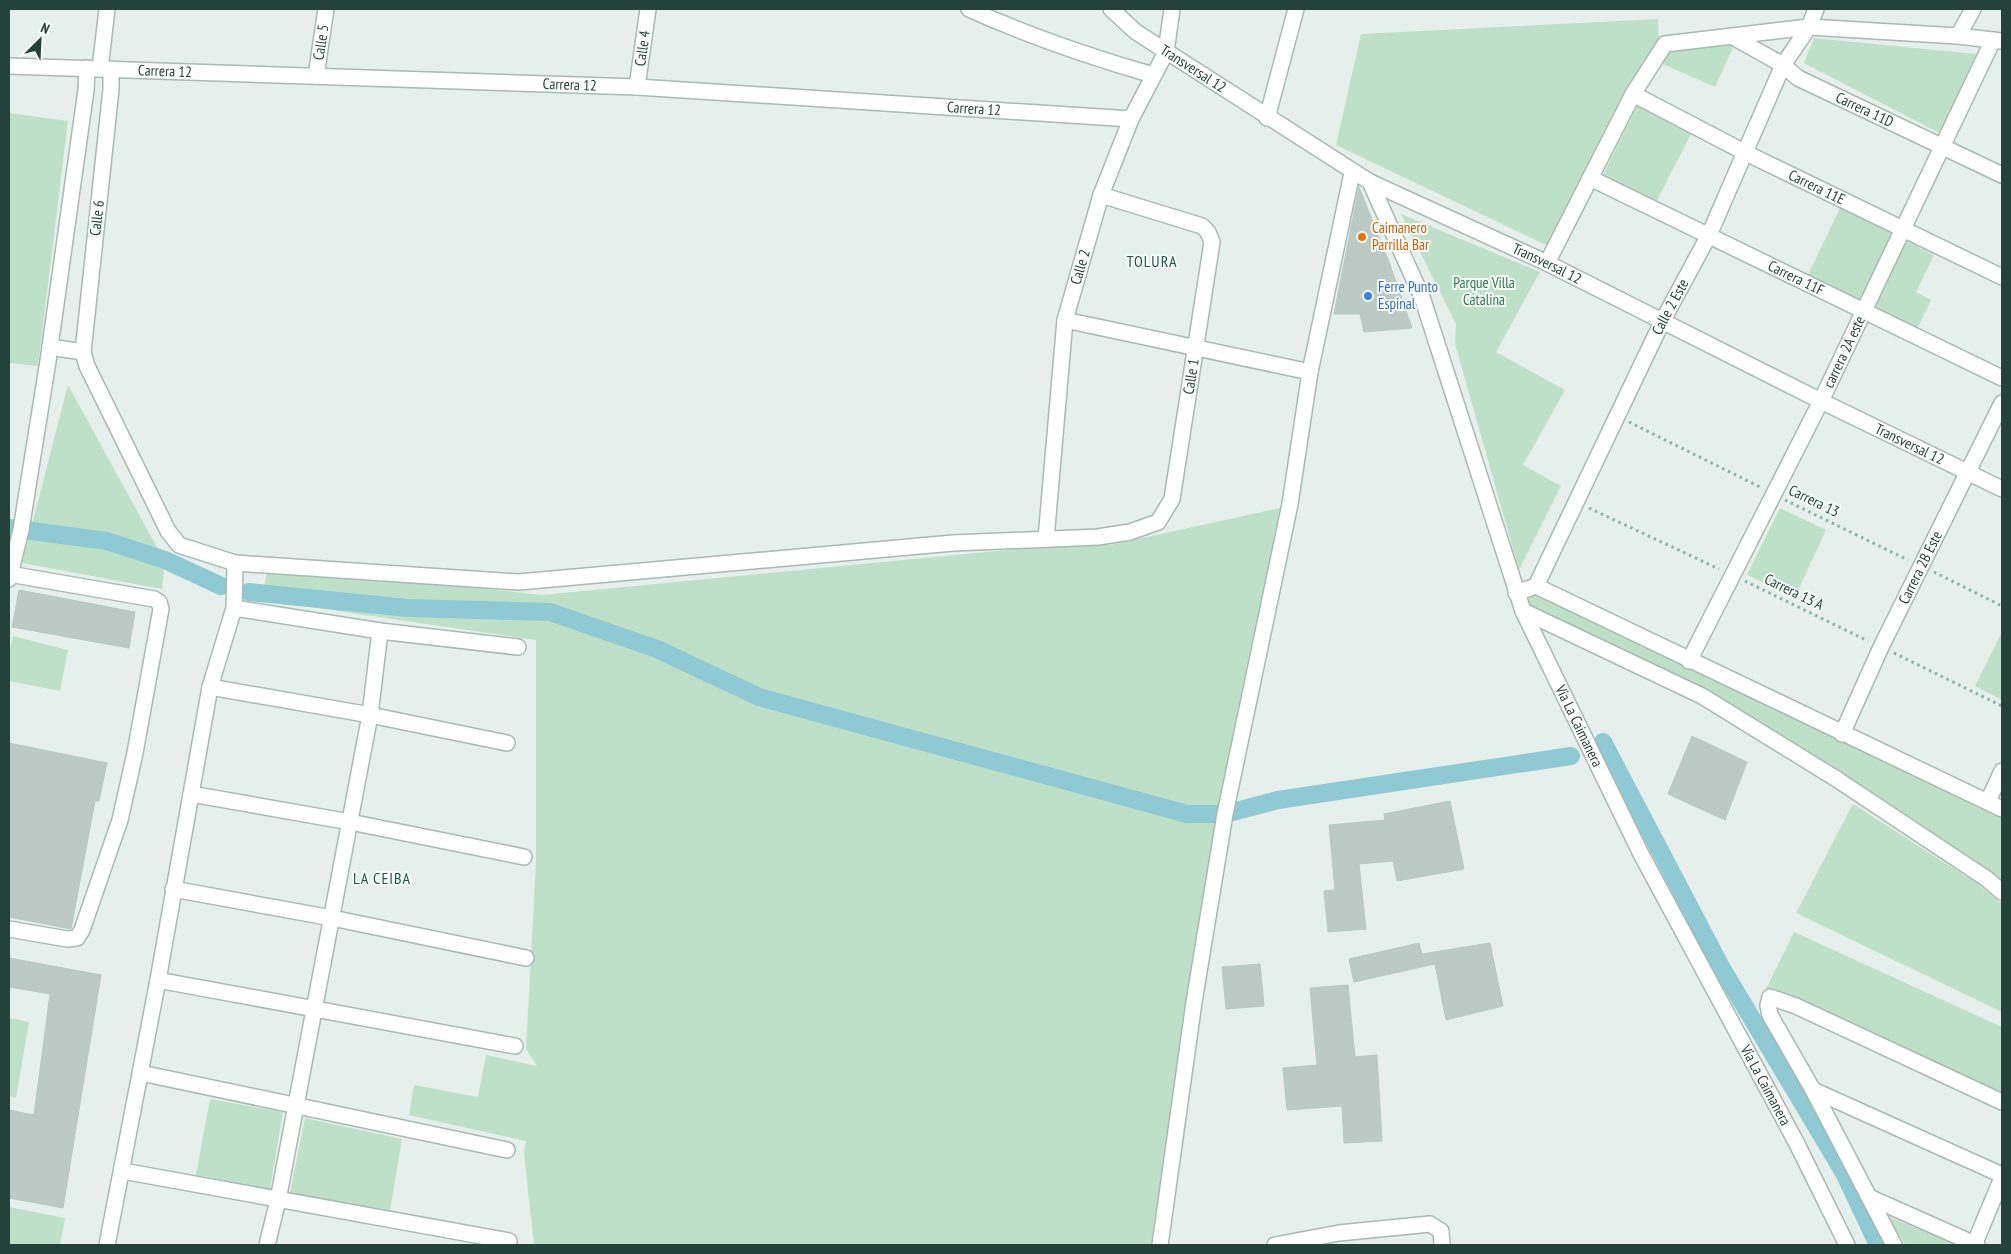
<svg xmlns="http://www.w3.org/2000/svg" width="2011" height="1254" viewBox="0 0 2011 1254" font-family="'PT Sans Narrow',sans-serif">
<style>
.green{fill:#bfe0c8}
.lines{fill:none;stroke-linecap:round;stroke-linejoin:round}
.canal{stroke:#8ec9d4;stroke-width:18}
.building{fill:#bbcac4;stroke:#b8c9c2}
.minor-casing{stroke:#a8b8b2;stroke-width:18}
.tertiary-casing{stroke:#a8b8b2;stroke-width:18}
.path{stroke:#86b3a5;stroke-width:3;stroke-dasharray:2.5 4;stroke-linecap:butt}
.minor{stroke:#fff;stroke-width:15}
.tertiary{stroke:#fff;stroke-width:15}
.food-dot{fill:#e8710a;stroke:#f7fbf9;stroke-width:2}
.shop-dot{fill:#3f7fe0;stroke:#f7fbf9;stroke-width:2}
.labels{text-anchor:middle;stroke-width:4;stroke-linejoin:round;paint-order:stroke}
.street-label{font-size:15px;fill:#24423a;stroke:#f7fbf9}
.food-label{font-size:15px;fill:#c56008;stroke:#f7fbf9;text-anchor:start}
.park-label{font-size:15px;fill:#2d7a4b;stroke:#f7fbf9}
.shop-label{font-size:15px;fill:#366cbe;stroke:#f7fbf9;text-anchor:start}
.neighbourhood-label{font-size:16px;letter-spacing:1px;fill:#1f5548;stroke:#f7fbf9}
</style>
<rect width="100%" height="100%" fill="#e6efeb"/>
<g class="green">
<polygon points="1658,19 1659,44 1548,246 1336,145 1361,34"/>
<polygon points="1814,38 1976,54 1941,134 1804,63"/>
<polygon points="1734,45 1715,87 1658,62 1665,51"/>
<polygon points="1638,104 1692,132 1656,202 1603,175"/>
<polygon points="9,113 68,121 38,366 9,363"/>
<polygon points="1841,206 1894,232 1859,304 1806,279"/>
<polygon points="1401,214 1540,272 1496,352 1565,390 1523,465 1561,486 1519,570 1455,344 1456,324"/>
<polygon points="1907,241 1934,255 1916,292 1931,300 1915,333 1872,311"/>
<polygon points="68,385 165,562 162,589 22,563"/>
<path d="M 1285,507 C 1220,748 1189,998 1151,1245 L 534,1245 L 524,1153 L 526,1141 L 409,1115 L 414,1085 L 478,1097 L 486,1055 L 537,1066 L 526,1049 L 536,862 L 536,640 L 262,600 L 268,565 L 542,595 L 1017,549 L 1110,545 Z"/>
<polygon points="1780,508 1826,530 1795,597 1747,575"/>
<polygon points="1536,591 2002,812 2002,888 1801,752 1525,609 1522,600"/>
<polygon points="2002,632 2002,700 1975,686"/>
<polygon points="13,636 68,650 60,691 9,681 9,653"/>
<polygon points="1853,804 1978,884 2002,904 2002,1012 1796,913"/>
<polygon points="1794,932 2002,1027 2002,1092 1766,989"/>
<polygon points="9,1018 29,1022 16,1098 9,1096"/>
<polygon points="210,1099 283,1112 270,1189 196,1175"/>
<polygon points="305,1118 402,1139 390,1210 290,1193"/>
<polygon points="9,1207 65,1218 60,1245 9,1245"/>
<polygon points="1889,1217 1959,1245 1905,1245"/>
</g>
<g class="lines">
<g class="canal">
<polyline points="9,528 107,541 165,560 221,586"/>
<polyline points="249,592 408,608 550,612 657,649 759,697 1187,814 1225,814 1278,800 1571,756"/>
<polyline points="1603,742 1720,965 1844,1173 1878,1245"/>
</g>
</g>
<g class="building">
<polygon points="1359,187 1389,262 1412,328 1364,332 1360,314 1334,314"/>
<polygon points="19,590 135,612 129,648 12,627"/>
<polygon points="1692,736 1747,762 1725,820 1668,794"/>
<polygon points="9,743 107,763 99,801 95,801 71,929 9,917"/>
<polygon points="1450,801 1464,869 1397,881 1393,861 1359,864 1366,929 1328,932 1324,891 1335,890 1329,825 1385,820 1384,814"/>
<polygon points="1419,943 1422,954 1490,943 1503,1006 1446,1020 1435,964 1354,982 1349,959"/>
<polygon points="9,958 101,975 63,1208 9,1198 9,1110 34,1115 50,994 9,987"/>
<polygon points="1260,964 1264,1006 1226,1009 1222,967"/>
<polygon points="1348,985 1355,1057 1377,1055 1382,1141 1344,1143 1342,1106 1287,1110 1283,1068 1317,1065 1310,988"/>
</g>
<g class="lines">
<g class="minor-casing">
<g id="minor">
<path d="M 969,9 C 1029,36 1090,57 1153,75"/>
<polyline points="1958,36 1973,9"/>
<path id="s1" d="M 1733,37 L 1783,65 L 1798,78 L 2002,175"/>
<path id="s2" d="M 9,66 L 637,87 L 1131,119"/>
<polyline points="100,69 107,9"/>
<path id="s3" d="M 111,69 L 111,89 L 83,352 L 87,366 L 168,531 L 179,545 L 235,563 L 519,582 L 953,543 L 1098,537 L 1130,532 L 1158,522 L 1172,499 L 1212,242 L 1208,232 L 1202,226 L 1101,195"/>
<path id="s4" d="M 316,76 L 326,9"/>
<path id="s5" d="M 637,87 L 648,9"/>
<path id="s6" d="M 1633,94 L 1746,153 L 2002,277"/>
<polyline points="1267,118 1296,9"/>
<path id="s7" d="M 1590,178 L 2002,378"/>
<path id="s8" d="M 1370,182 L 1422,297 L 1523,611 L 1641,854 L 1796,1142 L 1847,1245"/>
<path id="s9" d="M 1370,182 L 1547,263 L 1821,401 L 2002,489"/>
<polyline points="1547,263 1633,94 1665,44 1809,27 1958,36 2001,41"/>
<polyline points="1065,320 1310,372"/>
<polyline points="50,347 83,352"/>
<path id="s10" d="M 1046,539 L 1065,320 L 1101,195 L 1131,119 L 1166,52 L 1172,9"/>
<polyline points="9,574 154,599 159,602 161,609 135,753 120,820 82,930 77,938 67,939 9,929"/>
<polyline points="9,579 21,530 48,361 86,90 87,68"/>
<polyline points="1536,586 2002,809"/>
<path id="s11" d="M 1516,593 L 1536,586 L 1662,322 L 1709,235 L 1783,65 L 1809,27 L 1816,9"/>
<polyline points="234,608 380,631 518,647"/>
<polyline points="1523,611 1702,696 1835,778 1987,879 2002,892"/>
<path id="s12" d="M 1689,661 L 1821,401 L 1993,40"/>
<polyline points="210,687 370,715 507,743"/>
<path id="s13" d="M 1842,734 L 1881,647 L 2002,403"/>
<polyline points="191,794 350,822 524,857"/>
<polyline points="1988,801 2002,771"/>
<polyline points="173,889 332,918 526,958"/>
<polyline points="158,980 515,1046"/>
<polyline points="141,1073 507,1150"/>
<polyline points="1813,1090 2002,1175"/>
<polyline points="123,1171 509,1241"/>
<polyline points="1869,1197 1977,1245"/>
<polyline points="107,1245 158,980 210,687 234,608 235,563"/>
<polyline points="267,1245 278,1200 370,715 380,631"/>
<polyline points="1160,1245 1194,1002 1225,814 1290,504 1310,372 1352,173"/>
<polyline points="1275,1245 1339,1233 1430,1224 1441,1231 1442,1245"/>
<polyline points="1894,1245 1813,1090 1770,1015 1768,1006 1770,997 1796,1006 2002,1102"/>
<polyline points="1974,1245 2002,1178"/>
</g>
</g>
<g class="tertiary-casing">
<g id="tertiary">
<path id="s14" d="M 1111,9 L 1136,32 L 1370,182"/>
</g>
</g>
<g class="path">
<polyline points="1629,422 1762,488"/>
<polyline points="1785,500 1908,560"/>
<polyline points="1589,508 1719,569"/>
<polyline points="1934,572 2002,606"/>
<polyline points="1745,581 1868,641"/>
<polyline points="1894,653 2002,706"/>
</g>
<use href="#minor" class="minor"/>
<use href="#tertiary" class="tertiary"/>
</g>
<circle class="food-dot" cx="1362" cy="237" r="5"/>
<circle class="shop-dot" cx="1368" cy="296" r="5"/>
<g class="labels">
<g class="street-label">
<text dy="5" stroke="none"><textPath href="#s4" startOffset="34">Calle 5</textPath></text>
<text dy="5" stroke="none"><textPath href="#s5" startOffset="39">Calle 4</textPath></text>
<text dy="5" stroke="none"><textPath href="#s14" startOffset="102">Transversal 12</textPath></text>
<text dy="5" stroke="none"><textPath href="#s2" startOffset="156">Carrera 12</textPath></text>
<text dy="5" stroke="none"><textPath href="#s2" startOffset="561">Carrera 12</textPath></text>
<text dy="5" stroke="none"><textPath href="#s2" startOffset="966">Carrera 12</textPath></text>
<text dy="5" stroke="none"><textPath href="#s1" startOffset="151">Carrera 11D</textPath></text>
<text dy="5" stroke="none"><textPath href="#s6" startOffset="206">Carrera 11E</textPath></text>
<text transform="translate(97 218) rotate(-84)" y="5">Calle 6</text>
<text dy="5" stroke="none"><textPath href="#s9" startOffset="195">Transversal 12</textPath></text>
<text dy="5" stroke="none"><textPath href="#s10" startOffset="275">Calle 2</textPath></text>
<text dy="5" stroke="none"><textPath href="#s7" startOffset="229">Carrera 11F</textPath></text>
<text dy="5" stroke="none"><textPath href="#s11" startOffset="331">Calle 2 Este</textPath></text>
<text dy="5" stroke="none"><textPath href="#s12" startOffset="346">carrera 2A este</textPath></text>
<text dy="5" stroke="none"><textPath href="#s3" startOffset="1638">Calle 1</textPath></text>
<text dy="5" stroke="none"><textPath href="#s9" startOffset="600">Transversal 12</textPath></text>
<text transform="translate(1814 501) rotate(26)" y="5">Carrera 13</text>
<text dy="5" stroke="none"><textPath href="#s13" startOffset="184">Carrera 2B Este</textPath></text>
<text transform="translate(1794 592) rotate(26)" y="5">Carrera 13 A</text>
<text dy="5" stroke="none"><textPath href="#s8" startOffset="584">Vía La Caimanera</textPath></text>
<text dy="5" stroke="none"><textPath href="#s8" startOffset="989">Vía La Caimanera</textPath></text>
</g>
<g class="food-label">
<text x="1372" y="233">Caimanero<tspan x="1372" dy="17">Parrilla Bar</tspan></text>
</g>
<g class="park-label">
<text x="1484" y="288">Parque Villa<tspan x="1484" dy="17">Catalina</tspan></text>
</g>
<g class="shop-label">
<text x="1378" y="292">Ferre Punto<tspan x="1378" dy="17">Espinal</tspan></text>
</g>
<g class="neighbourhood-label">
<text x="1152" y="267">TOLURA</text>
<text x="382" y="884">LA CEIBA</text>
</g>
</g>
<rect width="2011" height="1254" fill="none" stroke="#24423a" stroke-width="20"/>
<g transform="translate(40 40) rotate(24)" stroke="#f7fbf9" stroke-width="4" paint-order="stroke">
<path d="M0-4L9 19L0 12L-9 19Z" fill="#24423a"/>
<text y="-8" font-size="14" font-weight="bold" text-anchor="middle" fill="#24423a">N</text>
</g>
</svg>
